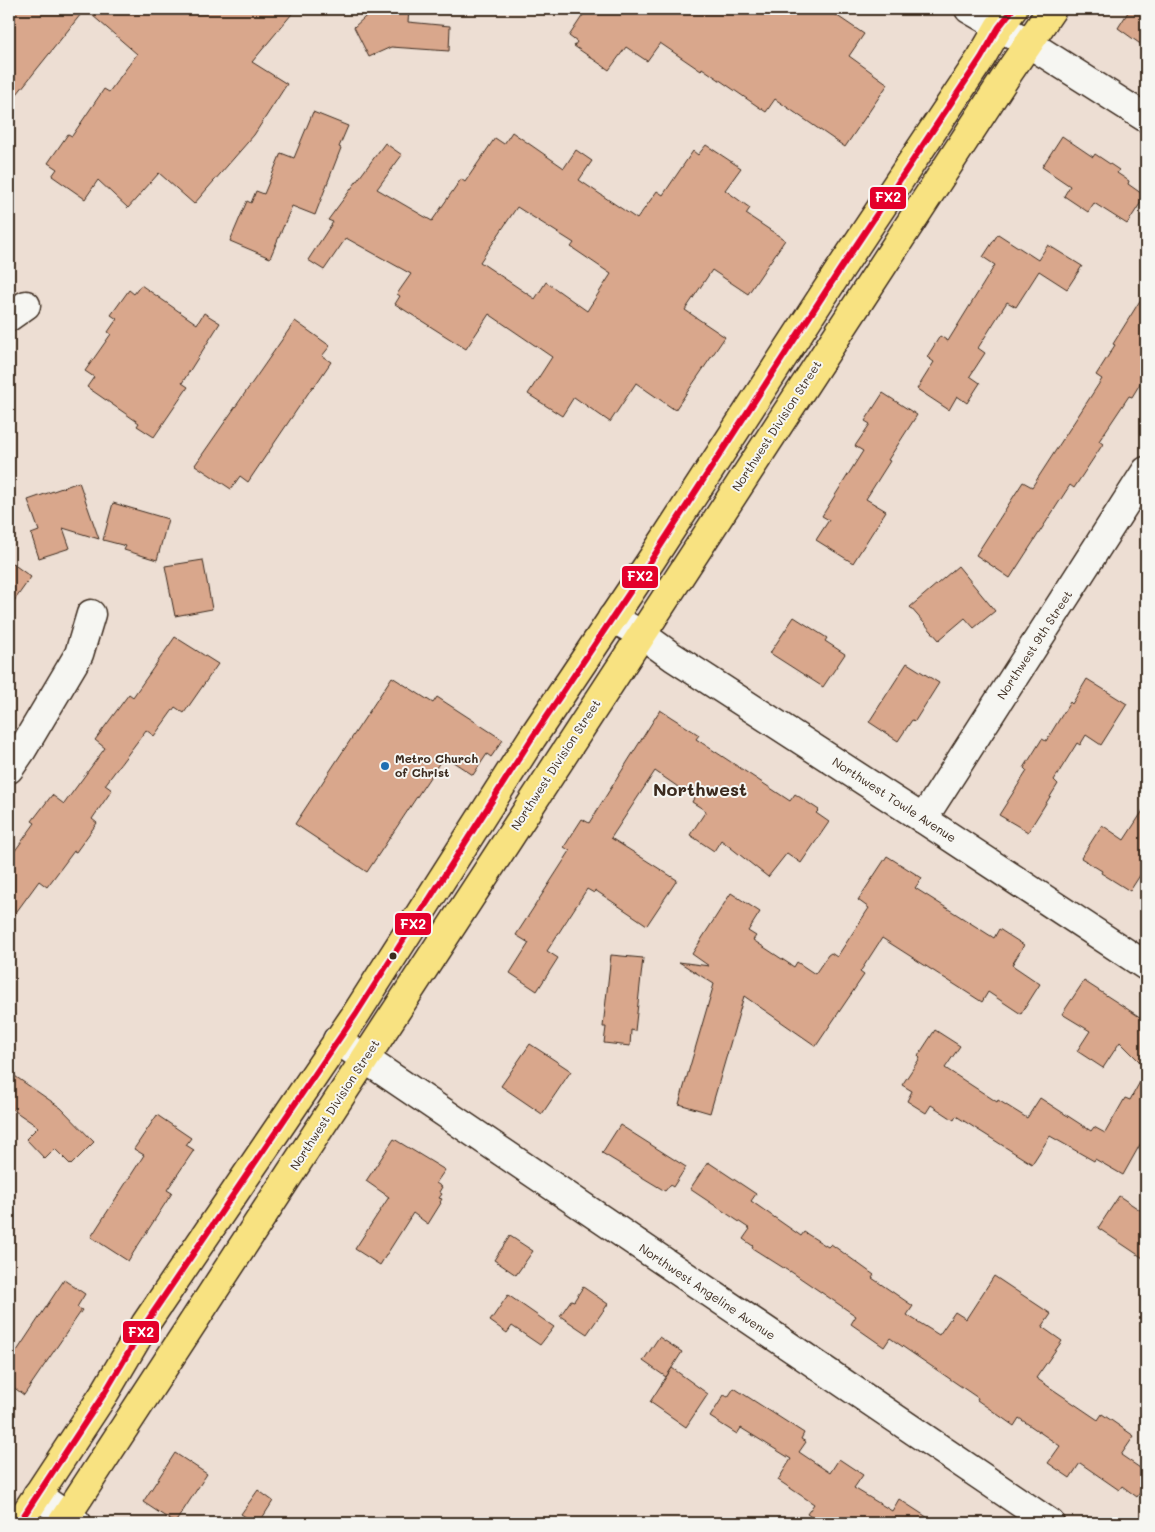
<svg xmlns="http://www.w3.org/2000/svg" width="1155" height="1532" viewBox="0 0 1155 1532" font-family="Mali,sans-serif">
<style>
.building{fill:#d9a78c;stroke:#3b2a1e;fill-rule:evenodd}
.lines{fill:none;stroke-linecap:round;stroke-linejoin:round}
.minor-casing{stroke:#3b2a1e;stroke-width:31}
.major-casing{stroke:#3b2a1e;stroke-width:31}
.minor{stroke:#f6f6f2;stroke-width:28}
.major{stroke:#f8e281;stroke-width:28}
.bus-1-casing{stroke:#f6f6f2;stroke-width:10}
.bus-1{stroke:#e4002b;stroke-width:6}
.poi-dot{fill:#1f6fb2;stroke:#f6f6f2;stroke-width:2}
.bus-dot{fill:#3b2a1e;stroke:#f6f6f2;stroke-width:2}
.labels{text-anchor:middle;stroke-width:4;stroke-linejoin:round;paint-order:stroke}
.street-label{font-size:12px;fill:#3b2a1e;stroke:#f6f6f2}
.poi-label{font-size:12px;font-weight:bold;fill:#3b2a1e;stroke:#f6f6f2;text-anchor:start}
.district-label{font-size:18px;font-weight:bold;fill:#3b2a1e;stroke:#f6f6f2}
.line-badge{stroke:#f6f6f2;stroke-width:2}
.badge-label{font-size:14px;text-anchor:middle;font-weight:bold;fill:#fff}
</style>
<rect width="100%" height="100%" fill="#edded3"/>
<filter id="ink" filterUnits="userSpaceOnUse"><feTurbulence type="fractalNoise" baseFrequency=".02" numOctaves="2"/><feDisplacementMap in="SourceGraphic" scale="10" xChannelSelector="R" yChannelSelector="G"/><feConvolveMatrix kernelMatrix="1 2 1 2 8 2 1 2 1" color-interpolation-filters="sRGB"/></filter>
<g filter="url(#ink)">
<g class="building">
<polygon points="9,9 296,9 252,62 287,84 254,135 194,204 159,173 128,208 98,180 85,199 52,176 57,169 48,163 68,134 72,136 104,89 109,92 137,54 85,9 9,104"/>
<polygon points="374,9 409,10 408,22 450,26 449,51 391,47 369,57 354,27"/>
<polygon points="587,9 827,9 864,34 849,56 888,84 845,147 775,99 766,112 702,68 701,71 660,43 647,61 626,47 609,70 574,46 577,42 569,36"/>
<polygon points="1130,9 1146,9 1146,48 1118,28"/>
<polygon points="313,112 348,126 339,147 341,148 315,215 292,206 270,258 230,241 247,201 251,203 256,191 264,194 281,153 294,158"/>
<path d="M 512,132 L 564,168 L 576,150 L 592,161 L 579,180 L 637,219 L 657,191 L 663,195 L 693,151 L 698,155 L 706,145 L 741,168 L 725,190 L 750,208 L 746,214 L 785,240 L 748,294 L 712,270 L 685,310 L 725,337 L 675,410 L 636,383 L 610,422 L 574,397 L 562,416 L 528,394 L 552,357 L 489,314 L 466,349 L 395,304 L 400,296 L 397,294 L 411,274 L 346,238 L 324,270 L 308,260 L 333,222 L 328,220 L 385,143 L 402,155 L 377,189 L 432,221 L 461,179 L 465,182 L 495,138 L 504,144 ZM 517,207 L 574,243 L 571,247 L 611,274 L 587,311 L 546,282 L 535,299 L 480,262 Z"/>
<polygon points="1062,136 1093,157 1095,154 1119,170 1117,173 1129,181 1128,184 1145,196 1127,224 1094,203 1088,212 1064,196 1070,186 1042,167"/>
<polygon points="998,234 1038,260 1048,245 1082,266 1067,289 1039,271 1016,307 1007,302 978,348 985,353 970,376 980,383 967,403 957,396 949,410 917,389 934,362 927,357 940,336 948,341 995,265 983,257"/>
<polygon points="141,285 197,324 204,313 220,323 182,383 188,387 154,437 137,426 139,423 87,387 94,377 85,371 111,334 108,332 117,319 111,315 129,290 134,294"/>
<polygon points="1146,291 1146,374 1132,397 1129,396 1099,441 1103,444 1074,488 1070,485 1010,578 976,555 1023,482 1032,487 1102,379 1096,375 1115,345 1113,344"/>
<polygon points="295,321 330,346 322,356 331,362 314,387 313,386 248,482 240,476 231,489 195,465"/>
<polygon points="883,393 917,415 888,460 890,461 866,499 886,511 853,563 816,540 829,520 822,516 863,451 855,446 870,424 865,421"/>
<polygon points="79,482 99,539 63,528 70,548 39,558 31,534 39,531 28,500"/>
<polygon points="113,503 168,519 157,560 124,550 126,546 103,540"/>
<polygon points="203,560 212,609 175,616 165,566"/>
<polygon points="9,561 31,577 9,608"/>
<polygon points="958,566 995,611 974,628 965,618 939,640 910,607"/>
<polygon points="794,617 827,638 825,641 845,654 823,687 770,653"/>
<polygon points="175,637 218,664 184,713 175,707 154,736 146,730 105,785 112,790 92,819 97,823 76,852 74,851 47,887 39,881 9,922 9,859 35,823 32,821 52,795 64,804 105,748 95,740 129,694 133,697"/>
<polygon points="907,663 939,683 915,721 912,720 898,741 869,722"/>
<polygon points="392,677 433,703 437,697 503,740 491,757 487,754 473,775 444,756 367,872 295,824"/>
<polygon points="1087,679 1127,704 1101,745 1086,735 1080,745 1077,743 1054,780 1058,784 1028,832 999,815 1027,771 1024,768 1042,739 1046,741 1070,702 1072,704"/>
<polygon points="660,710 699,735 696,739 790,801 795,794 819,810 816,813 829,822 801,863 787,853 768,877 721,840 714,851 690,835 706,811 692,802 694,798 655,771 611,838 677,880 647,925 595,890 594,893 587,889 547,951 558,958 537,991 510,973 529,943 516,935 570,851 564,847 582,819 589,823"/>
<polygon points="1146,806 1146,866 1130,891 1101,873 1102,871 1081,858 1102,825 1124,840"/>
<polygon points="887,856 922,878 915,888 994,938 999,929 1024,945 1012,965 1040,984 1021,1014 988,992 982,1002 882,938 860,972 864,975 816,1046 744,996 710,1113 679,1104 714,984 679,962 709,966 692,954 731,893 760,912 748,931 756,936 753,940 794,967 797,962 815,974 828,955 831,953 837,957 869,908 858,900"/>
<polygon points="611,955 643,958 635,1031 631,1030 630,1046 604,1043 606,1027 603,1027"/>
<polygon points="1084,981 1146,1021 1146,1068 1120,1042 1103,1068 1077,1051 1090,1031 1062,1014"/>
<polygon points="935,1030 960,1046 945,1068 997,1102 998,1100 1027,1118 1040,1098 1091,1131 1094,1127 1105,1133 1125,1098 1130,1100 1146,1071 1146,1134 1123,1175 1095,1159 1094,1161 1050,1136 1032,1164 956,1116 954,1120 931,1105 926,1113 907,1101 912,1091 902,1085 920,1058 918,1056"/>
<polygon points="530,1044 571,1071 542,1114 501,1086"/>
<polygon points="9,1072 61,1108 94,1142 71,1165 55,1149 45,1159 26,1139 38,1127 9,1107"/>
<polygon points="157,1115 191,1138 186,1145 194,1150 167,1190 172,1193 128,1261 91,1237 144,1155 134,1149"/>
<polygon points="620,1125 686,1167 673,1187 670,1185 665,1191 602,1153"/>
<polygon points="394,1139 445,1170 436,1183 442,1187 439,1192 442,1194 439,1198 442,1199 440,1202 441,1203 428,1224 413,1213 380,1265 355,1249 389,1197 366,1181"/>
<polygon points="708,1162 756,1194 751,1201 801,1236 804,1232 828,1247 831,1244 874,1275 872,1278 913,1306 907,1315 939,1335 955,1312 966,1319 994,1276 1051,1314 1042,1327 1062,1341 1036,1378 1098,1420 1102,1414 1134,1436 1121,1455 1146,1472 1146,1483 1137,1497 1122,1486 1119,1490 1080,1463 1070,1478 1048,1463 1060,1446 1019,1418 1014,1426 977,1400 978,1398 890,1338 884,1347 851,1324 856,1316 790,1271 790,1272 752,1248 753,1246 743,1239 750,1229 690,1189"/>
<polygon points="1119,1196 1146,1214 1146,1260 1098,1228"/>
<polygon points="510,1236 533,1251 516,1275 494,1260"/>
<polygon points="64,1280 85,1294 77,1307 82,1310 24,1395 9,1384 9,1363"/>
<polygon points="583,1287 608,1304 587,1334 560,1316 571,1300 574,1301"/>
<polygon points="508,1295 554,1327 540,1345 512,1326 507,1333 490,1321"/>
<polygon points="659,1337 682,1352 666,1377 643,1361"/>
<polygon points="672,1368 708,1394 686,1427 650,1402"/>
<polygon points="734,1388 804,1433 801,1439 806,1442 799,1452 830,1473 839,1459 863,1475 854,1488 892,1511 899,1499 936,1523 820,1523 807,1514 814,1504 778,1480 791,1459 741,1428 737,1434 710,1417 724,1395 728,1397"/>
<polygon points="175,1453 207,1474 175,1523 143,1502"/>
<polygon points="258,1490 273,1501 259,1523 255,1523 241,1514"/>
</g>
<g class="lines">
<g class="minor-casing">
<g id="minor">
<polyline points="969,9 1028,43 1146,118"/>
<polyline points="9,317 26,305"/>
<polyline points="612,618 641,634 673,657 923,819 1146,966"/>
<polyline points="9,769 22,750 79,654 91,614"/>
<polyline points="923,819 1146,471"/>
<polyline points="337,1040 1050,1523"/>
<polyline points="37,1495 77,1523"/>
</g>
</g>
<g class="major-casing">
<g id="major">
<polyline points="19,1523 104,1394 146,1323 356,1014 532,738 650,562 839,271 981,58 999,27 1013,9"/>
<polyline points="62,1523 1009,72 1052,9"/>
</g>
</g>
<use href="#minor" class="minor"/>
<use href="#major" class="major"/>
<g class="bus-1-casing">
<polyline id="bus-1" points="19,1523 104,1394 146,1323 356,1014 532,738 650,562 839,271 981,58 999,27 1013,9"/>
</g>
<use href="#bus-1" class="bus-1"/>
</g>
</g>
<circle class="poi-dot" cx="385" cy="766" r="5"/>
<circle class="bus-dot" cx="393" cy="956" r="4.5"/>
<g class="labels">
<g class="street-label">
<text transform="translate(777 426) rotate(-57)" y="4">Northwest Division Street</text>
<text transform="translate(1035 645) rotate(-57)" y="4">Northwest 9th Street</text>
<text transform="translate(556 765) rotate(-57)" y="4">Northwest Division Street</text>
<text transform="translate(894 800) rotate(33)" y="4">Northwest Towle Avenue</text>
<text transform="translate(335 1105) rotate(-57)" y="4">Northwest Division Street</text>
<text transform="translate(707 1292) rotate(34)" y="4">Northwest Angeline Avenue</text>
</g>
<g class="poi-label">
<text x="395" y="763">Metro Church<tspan x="395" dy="14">of Christ</tspan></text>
</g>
<g class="district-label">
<text x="700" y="796">Northwest</text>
</g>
</g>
<g class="line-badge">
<rect x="869" y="186" width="38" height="24" rx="5" fill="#e4002b"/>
<rect x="621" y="565" width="38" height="24" rx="5" fill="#e4002b"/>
<rect x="394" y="912" width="38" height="24" rx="5" fill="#e4002b"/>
<rect x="122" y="1320" width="38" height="24" rx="5" fill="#e4002b"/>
</g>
<g class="badge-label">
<text x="888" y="202">FX2</text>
<text x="640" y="581">FX2</text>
<text x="413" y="929">FX2</text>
<text x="141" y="1337">FX2</text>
</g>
<rect width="1155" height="1532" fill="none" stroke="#f6f6f2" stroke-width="30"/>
<rect x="15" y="15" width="1125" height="1502" fill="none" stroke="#3b2a1e" stroke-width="2" filter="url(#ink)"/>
</svg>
